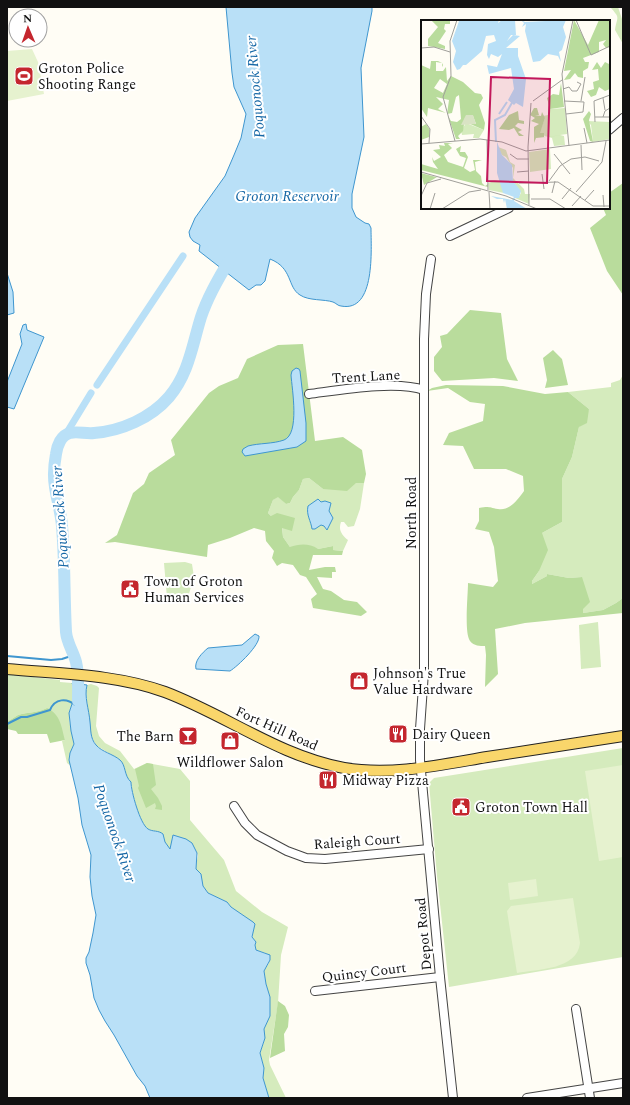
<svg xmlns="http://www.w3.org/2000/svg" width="630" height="1105" viewBox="0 0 630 1105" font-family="Spectral,serif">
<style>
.green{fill:#d5ebbd}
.forest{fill:#b9dc9c}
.pitch{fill:#e6f2cf}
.water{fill:#b9e0f7;stroke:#3f96cf}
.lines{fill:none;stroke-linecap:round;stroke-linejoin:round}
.stream{stroke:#3f96cf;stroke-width:2}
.canal{stroke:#b9e0f7;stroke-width:7}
.river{stroke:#b9e0f7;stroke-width:12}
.minor-casing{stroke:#444;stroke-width:10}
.major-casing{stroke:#222;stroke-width:12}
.minor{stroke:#fff;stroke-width:8}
.major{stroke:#f9d66b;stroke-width:10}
.labels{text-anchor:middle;stroke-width:4;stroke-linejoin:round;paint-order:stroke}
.poi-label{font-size:14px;fill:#111;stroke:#fff;text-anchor:start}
.street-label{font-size:14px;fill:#111;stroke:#fff}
.water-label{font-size:15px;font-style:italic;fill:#1768a6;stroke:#fff}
.inset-river{fill:none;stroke:#b9e0f7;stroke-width:2}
.inset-road{fill:none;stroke:#a09f9a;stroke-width:1}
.view{fill:#c2185b;fill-opacity:0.15;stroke:#c2185b;stroke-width:2}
.inset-edge{fill:none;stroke:#111;stroke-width:2}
</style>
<rect width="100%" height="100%" fill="#fffdf5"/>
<g class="green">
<path d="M 610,7 L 618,7 L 623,22 L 623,44 L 615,30 C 617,16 621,19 610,7 Z"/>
<polygon points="623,375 623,598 616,603 603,610 583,613 582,577 569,578 547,574 547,576 532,584 532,581 539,571 542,533 562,522 562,479 572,457 579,427 589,409 568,392 611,387 611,383 620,380"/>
<path d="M 309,478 L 323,489 L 356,483 L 364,483 L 360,509 L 354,526 L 348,527 L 344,522 L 341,522 C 338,530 342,535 348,540 L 343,551 L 333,550 L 333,546 L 318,549 L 290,547 L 283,537 L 282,527 L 268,513 L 273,500 L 278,496 L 286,504 L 290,503 L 293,497 L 299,490 L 303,479 Z"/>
<polygon points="185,562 192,564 194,577 188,597 167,598 164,563"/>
<polygon points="598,622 601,667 581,669 579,625"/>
<path d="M 7,674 L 60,680 L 60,682 L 72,683 C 76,690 76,697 73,704 C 72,706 70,708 70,710 C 67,721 73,733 74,744 C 70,752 68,757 71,766 L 67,763 L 62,741 L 65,740 L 47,708 C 38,713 28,712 18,715 C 14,717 11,720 7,722 Z"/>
<path d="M 91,684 L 97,686 L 99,688 L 96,726 L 99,736 L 105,743 L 120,751 L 134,769 L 147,763 L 180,769 L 190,781 L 190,820 L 224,860 L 236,891 L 262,912 L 288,927 L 281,955 L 278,1003 L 269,1060 L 270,1065 L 286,1098 L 269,1098 L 263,1078 L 264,1068 L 260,1053 L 264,1042 L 264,1029 L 270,1013 L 270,997 L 266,984 L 264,971 L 269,963 L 265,953 L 256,950 C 253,938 251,937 255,924 L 231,907 L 227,902 L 208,893 L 203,886 L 199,873 L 196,869 C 196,865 197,860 198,856 C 198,847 180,837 173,835 L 170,850 L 165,842 L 163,834 C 158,832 151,830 148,829 C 140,824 131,791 131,782 L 127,778 L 120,760 L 97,746 L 93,740 L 90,733 L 86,690 L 87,685 Z"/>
<polygon points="623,748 623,957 449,987 437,876 429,783 434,778"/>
</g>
<g class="forest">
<polygon points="623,183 623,295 607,271 590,228 606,215 603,208 609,208 609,193"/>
<polygon points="470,310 501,313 507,359 518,381 494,378 442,381 434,371 434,357 442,347 440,336 447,334"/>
<path d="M 303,344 L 315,441 L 343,437 L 362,450 L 366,474 L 364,483 L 356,483 L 347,491 L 323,489 L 309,478 L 303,479 L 299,490 L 293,497 L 290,503 L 286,504 L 278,497 L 273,500 L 268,513 L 271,516 L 277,513 L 295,518 L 292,531 L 282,528 L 283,537 L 290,547 C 299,544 309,543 318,549 L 333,546 L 333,550 L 343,551 L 342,555 L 313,555 L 309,570 L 325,567 L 335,567 L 336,572 L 332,572 L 332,578 L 317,577 L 323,589 L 331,591 L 344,600 L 357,602 L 367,612 L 361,616 L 313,608 L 311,599 L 317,594 L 306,577 L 300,575 L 293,565 L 282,563 L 277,566 L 272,558 L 274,551 L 266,541 L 265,531 L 254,528 L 230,538 L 208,545 L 207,557 L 115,542 L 105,543 L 117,535 L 133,493 L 144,484 L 149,473 L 175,455 L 171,440 L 209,393 L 219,386 L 238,378 L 247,359 L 278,345 Z"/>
<polygon points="553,350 562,359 568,385 545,388 547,380 543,358"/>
<path d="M 446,385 L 503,386 L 545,394 L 568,392 L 589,409 L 587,423 L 579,427 L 572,457 L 562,479 L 562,522 L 542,533 L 548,550 L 539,571 L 532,581 L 532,584 L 547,576 L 547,574 L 569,578 L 582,577 L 590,602 L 583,609 L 583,613 L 603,610 L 616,603 L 623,598 L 623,613 L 525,623 L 495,629 L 498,674 L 485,687 L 486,655 L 485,646 C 480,646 474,646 470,641 C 464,633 468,595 468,583 L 493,587 L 498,581 L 494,547 L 489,532 L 475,529 L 479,521 L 479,508 C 489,506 488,507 498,509 C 510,511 518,499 524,491 L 523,476 L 506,469 L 474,469 L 463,446 L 443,445 L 449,433 L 483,421 L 485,404 L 470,402 L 448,388 L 427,391 L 432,388 Z"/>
<path d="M 47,708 C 61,715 61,726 65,740 L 50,743 L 47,734 L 18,734 L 16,731 L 7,729 L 7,722 C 11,720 14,717 18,715 C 28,712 38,713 47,708 Z"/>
<polygon points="147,763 153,764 156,785 151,789 158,798 162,806 162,810 155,809 156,806 155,803 146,808 138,788 139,786 135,769"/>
<polygon points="278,1001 285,1006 289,1015 288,1027 284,1034 285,1051 270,1058"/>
</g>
<g class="pitch">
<polygon points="32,49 38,62 44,94 7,101 7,51"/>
<polygon points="623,765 623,857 599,861 585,771"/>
<polygon points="536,879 538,896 510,900 508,883"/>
<path d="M 573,898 L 580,943 C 577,970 538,969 517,973 L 507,911 L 511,906 Z"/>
</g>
<g class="water">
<path d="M 226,7 L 372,7 L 372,11 L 361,68 L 364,137 L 352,194 L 352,208 L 356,217 L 365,223 L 369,224 L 371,228 C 371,248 376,313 341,306 C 338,306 336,303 333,302 C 324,299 309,301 300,295 C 287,287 293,268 270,259 L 265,281 L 261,285 L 256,285 L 249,290 L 199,251 L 200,245 L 193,241 L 190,237 L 189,232 L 195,218 L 225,176 L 234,155 L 241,138 L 246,114 L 234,87 L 232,73 Z"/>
<polygon points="7,273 13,292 14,313 7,315"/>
<polygon points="26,324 27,330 44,337 14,409 7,407 7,382 22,344 20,334 23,325"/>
<path d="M 296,368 L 299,369 L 300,371 L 306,423 L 306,441 L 297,447 L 245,456 L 242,452 L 243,449 L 248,446 C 259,443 273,444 284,440 C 300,434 292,389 291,375 L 292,371 Z"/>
<path d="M 318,499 L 321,502 L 325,501 L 331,503 L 329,511 L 333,518 L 327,530 L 324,526 L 321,525 L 315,529 L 312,529 C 311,521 306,515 308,506 Z"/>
<path d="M 255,634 L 259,636 C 260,645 238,666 230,671 L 196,669 C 194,661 202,653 208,648 L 242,645 Z"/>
<path d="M 72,683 L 87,685 C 84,697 89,709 90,722 C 91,730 90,738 96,745 C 102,752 113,754 120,760 C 126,765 124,776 131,782 C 131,791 140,824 148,829 C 153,832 158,830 163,834 L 165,842 L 170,849 L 173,835 L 186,839 L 192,843 L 197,853 L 196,869 L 201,874 L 203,886 L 208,893 L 227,902 L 231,907 L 253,922 L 255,924 L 252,937 L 256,942 L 255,945 L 256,950 L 270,955 L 270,960 L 264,971 L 266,984 L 270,997 L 270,1016 L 264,1029 L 265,1038 L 260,1053 L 264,1068 L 263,1078 L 269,1098 L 150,1098 L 145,1086 L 137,1076 L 114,1035 L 105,1021 L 99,1010 L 94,998 L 90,975 L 86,963 L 86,958 L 89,952 L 93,933 L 96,915 L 92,896 L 90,877 L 91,855 L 82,825 L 78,798 L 69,760 L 70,753 L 74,744 L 71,731 L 69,713 L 75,695 L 75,689 Z"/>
</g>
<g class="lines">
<g class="stream">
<polyline points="7,656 51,660 62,659 74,655"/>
<path d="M 7,724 L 21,717 L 27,717 L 50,710 C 55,698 67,698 75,705"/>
</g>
<g class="canal">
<polyline points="97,385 183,256"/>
<polyline points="66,434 91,393"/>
</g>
<path class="river" d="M 78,701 C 78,688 79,674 76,662 C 73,651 67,643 66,632 C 64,596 65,561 62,526 C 61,513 57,500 55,487 C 53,476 54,465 56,454 C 57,446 61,435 70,433 C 77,431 86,434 94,433 C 121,431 151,418 169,397 C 189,373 192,346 201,317 C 208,296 219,277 231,258"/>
<g class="minor-casing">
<g id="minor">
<polyline points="609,130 623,118"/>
<polyline points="450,236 509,208"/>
<polyline points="431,259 426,294 424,339 424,672 420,729 420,760 440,977 453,1098"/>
<path d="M 309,394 C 340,390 396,380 424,390"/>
<polyline points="234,806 245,823 257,835 287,851 306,858 325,859 429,849"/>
<polyline points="315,991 440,977"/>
<polyline points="576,1009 590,1098"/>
<polyline points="527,1098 623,1083"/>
</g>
</g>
<g class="major-casing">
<path id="major" d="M 7,669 C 59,674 115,674 165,692 C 226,715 279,756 344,768 C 392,776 440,765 487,757 C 532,750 578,743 623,736"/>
</g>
<use href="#minor" class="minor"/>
<use href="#major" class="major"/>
</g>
<defs>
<g id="stadium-square" transform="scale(1)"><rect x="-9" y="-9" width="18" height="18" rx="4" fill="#c4262e" stroke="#fff"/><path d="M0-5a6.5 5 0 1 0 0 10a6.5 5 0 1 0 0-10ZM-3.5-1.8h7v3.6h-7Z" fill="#fff"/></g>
<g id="civic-square" transform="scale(1)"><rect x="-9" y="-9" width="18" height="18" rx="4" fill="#c4262e" stroke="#fff"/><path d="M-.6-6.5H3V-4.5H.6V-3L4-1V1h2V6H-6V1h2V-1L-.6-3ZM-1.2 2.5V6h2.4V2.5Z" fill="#fff"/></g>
<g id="shop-square" transform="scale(1)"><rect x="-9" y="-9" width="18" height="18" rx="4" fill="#c4262e" stroke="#fff"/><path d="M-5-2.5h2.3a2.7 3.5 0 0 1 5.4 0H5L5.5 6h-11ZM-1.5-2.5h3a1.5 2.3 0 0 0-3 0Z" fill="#fff"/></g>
<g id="restaurant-square" transform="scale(1)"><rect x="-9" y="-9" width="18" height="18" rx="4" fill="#c4262e" stroke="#fff"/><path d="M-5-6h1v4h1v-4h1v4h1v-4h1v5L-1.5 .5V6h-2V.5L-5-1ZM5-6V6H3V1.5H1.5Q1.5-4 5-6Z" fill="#fff"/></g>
<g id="bar-square" transform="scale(1)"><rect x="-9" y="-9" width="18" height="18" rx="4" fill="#c4262e" stroke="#fff"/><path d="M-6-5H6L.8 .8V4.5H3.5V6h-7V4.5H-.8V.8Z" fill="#fff"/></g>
</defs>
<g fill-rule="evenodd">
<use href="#stadium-square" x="24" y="76"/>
<use href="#civic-square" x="130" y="589"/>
<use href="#shop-square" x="359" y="681"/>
<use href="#restaurant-square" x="398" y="734"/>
<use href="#bar-square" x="188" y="736"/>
<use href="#shop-square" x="230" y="741"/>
<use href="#restaurant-square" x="328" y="780"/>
<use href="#civic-square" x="461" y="807"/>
</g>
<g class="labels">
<g class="poi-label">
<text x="38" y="73">Groton Police<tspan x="38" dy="16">Shooting Range</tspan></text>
<text x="144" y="586">Town of Groton<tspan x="144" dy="16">Human Services</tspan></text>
<text x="373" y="678">Johnson's True<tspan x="373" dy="16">Value Hardware</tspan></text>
<text x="412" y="739">Dairy Queen</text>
<text x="174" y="741" text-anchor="end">The Barn</text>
<text x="230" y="767" text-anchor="middle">Wildflower Salon</text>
<text x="342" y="785">Midway Pizza</text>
<text x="475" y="812">Groton Town Hall</text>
</g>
<g class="street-label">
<text transform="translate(366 376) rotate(-3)" y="5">Trent Lane</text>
<text transform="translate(411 513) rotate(-90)" y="5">North Road</text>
<text transform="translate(277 728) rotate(24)" y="5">Fort Hill Road</text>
<text transform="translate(357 841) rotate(-4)" y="5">Raleigh Court</text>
<text transform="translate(423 934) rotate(-95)" y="5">Depot Road</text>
<text transform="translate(364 972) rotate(-7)" y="5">Quincy Court</text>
</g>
<g class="water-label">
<text transform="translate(255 87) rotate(-95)" y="5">Poquonock River</text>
<text x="287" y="201">Groton Reservoir</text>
<text transform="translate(60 517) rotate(-94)" y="5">Poquonock River</text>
<text transform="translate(115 833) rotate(71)" y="5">Poquonock River</text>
</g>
</g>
<g transform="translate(421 20)">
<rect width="189" height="189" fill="#fffdf5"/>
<path d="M 144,88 L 146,114 L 139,115 L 143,116 L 144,125 L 133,126 L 131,118 L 118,114 L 124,98 L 122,96 L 127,95 L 129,89 ZM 166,101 L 189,102 L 189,119 L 172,122 L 170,105 ZM 45,103 L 63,110 L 58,118 L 52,118 L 53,114 L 41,115 L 40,111 ZM 76,122 L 77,127 L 85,130 L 89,142 L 94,145 L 92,158 L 103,169 L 104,174 L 109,174 L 108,184 L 94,178 L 97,178 L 100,173 L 92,161 L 92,148 L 85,137 L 81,135 L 76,127 ZM 129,129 L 130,149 L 109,152 L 108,132 ZM 74,161 L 81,162 L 83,173 L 68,170 L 67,163 Z" fill="#d5ebbd"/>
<path d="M 10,0 L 29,0 L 29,4 L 24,4 L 23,9 L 25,11 L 17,23 L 24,26 L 24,29 L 7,26 L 7,19 L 17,7 ZM 153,0 L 167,25 L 178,0 L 189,0 L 189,27 L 185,28 L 182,24 L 185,20 L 178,22 L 178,32 L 162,38 L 164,42 L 168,42 L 167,48 L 162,51 L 162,58 L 157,57 L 154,53 L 149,59 L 143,60 L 150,50 L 143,51 ZM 10,41 L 17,41 L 21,43 L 22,45 L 21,47 L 21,43 L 15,42 L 15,51 L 22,51 L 25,47 L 26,61 L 30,56 L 42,62 L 54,73 L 60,74 L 62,78 L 58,85 L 64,103 L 63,110 L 47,103 L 55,104 L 52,96 L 44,98 L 42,111 L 37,116 L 39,119 L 35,119 L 27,96 L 30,101 L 36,102 L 40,99 L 38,75 L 35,77 L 31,93 L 26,94 L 28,80 L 15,77 L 22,84 L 17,89 L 25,93 L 7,88 L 6,97 L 0,88 L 0,45 L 9,49 ZM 19,59 L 26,64 L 22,73 L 13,68 ZM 176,42 L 180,48 L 184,42 L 188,44 L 189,69 L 184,71 L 178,67 L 175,75 L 170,77 L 166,71 L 173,69 L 172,62 L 178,60 L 177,49 L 171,50 ZM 140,63 L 143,87 L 129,89 L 126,78 L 132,74 L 138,75 ZM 113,88 L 116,88 L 118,95 L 114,95 L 120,96 L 121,92 L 124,98 L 119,113 L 123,113 L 123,117 L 144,115 L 115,118 L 113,123 L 113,107 L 118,104 L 110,101 L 114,98 L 109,95 ZM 97,91 L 98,100 L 103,101 L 103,104 L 97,103 L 94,106 L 101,110 L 97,112 L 103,116 L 98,116 L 93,108 L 88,110 L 78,109 L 88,95 ZM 168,91 L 170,94 L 168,100 L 172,122 L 169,121 L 162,99 ZM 5,104 L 9,110 L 8,117 L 0,120 L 0,107 ZM 23,123 L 32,123 L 27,124 L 31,128 L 23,135 L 27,142 L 42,147 L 45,138 L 39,136 L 35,129 L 40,126 L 39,132 L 44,132 L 47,137 L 43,148 L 49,152 L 54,150 L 52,140 L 61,140 L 54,142 L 55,151 L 60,156 L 61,163 L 64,166 L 67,164 L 67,167 L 0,150 L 0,144 L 17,149 L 12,142 L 11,137 L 13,141 L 20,137 L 12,130 L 19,129 L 18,125 L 24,126 ZM 0,153 L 15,157 L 16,157 L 3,165 Z" fill="#b9dc9c" fill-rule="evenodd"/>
<path d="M 45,95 L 52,95 L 55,104 L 40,105 Z" fill="#d9e3c4"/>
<path d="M 78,0 L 77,3 L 81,0 L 94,0 L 95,15 L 90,15 L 86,21 L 92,15 L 99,16 L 85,28 L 97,28 L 97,36 L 105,59 L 102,87 L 95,83 L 93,85 L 87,80 L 93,69 L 90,48 L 68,54 L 66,45 L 76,47 L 81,34 L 77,37 L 70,34 L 68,39 L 66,35 L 67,24 L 75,21 L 73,15 L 65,16 L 61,31 L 45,45 L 42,45 L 39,49 L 36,50 L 32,42 L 35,31 L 31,21 L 38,1 ZM 100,0 L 104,2 L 145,0 L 142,7 L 145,17 L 141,30 L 138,32 L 140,42 L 137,36 L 127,34 L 119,41 L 112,42 L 104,11 L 105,4 L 101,7 L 103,3 ZM 76,122 L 81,135 L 91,145 L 92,161 L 100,171 L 98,178 L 94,178 L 93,181 L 106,189 L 86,189 L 84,179 L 83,183 L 82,179 L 76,179 L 70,176 L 91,180 L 93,177 L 82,173 L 76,153 Z" fill="#b9e0f7"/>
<path class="inset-river" d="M 78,94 L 86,82M 75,122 L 74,100 L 84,95 L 92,81"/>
<path class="inset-road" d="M 155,0 L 170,35 L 189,26M 0,28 L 13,27 L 29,32M 142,69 L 148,67 L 151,71 L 156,71 L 160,64 L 156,62M 182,78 L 184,90M 112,81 L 141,60M 143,81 L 163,82 L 162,92 L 145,94M 160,81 L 164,57M 0,96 L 9,109 L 8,123M 174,97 L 189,97M 182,97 L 184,91 L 189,88M 174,102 L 173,81 L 189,75M 163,108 L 166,123M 66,120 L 67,170M 34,121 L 22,77 L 30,56 L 29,21 L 36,0M 0,124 L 59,119 L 81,122 L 105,131 L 189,120M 160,125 L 161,150M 148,126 L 141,54 L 152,0M 89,134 L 96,139 L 108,139M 133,134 L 141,144M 141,144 L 149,154M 0,152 L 85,176 L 116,189M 96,152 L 108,151M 121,154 L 123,169M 128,161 L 139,146 L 150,139 L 164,137 L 178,141M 98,163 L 137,162 L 172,186 L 189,186M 68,172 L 69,189M 155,172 L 181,142 L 185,121M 131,173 L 134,161M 182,175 L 183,187M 0,176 L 6,163 L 20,159M 110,179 L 129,179 L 145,189M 141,179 L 150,168M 164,180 L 173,170M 108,185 L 107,127 L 110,83M 151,186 L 160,176M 9,189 L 14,173M 21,189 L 48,172 L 60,170"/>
<path class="view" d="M 70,57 L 129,59 L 126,163 L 66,161 Z"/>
<rect width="189" height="189" class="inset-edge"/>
</g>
<rect width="630" height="1105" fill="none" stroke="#111111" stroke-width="16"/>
<g transform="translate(28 28) rotate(358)"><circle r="19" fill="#ffffff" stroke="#a0a0a0"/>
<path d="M0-3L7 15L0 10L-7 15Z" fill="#c4262e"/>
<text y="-6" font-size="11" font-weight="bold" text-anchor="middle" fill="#111111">N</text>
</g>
</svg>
